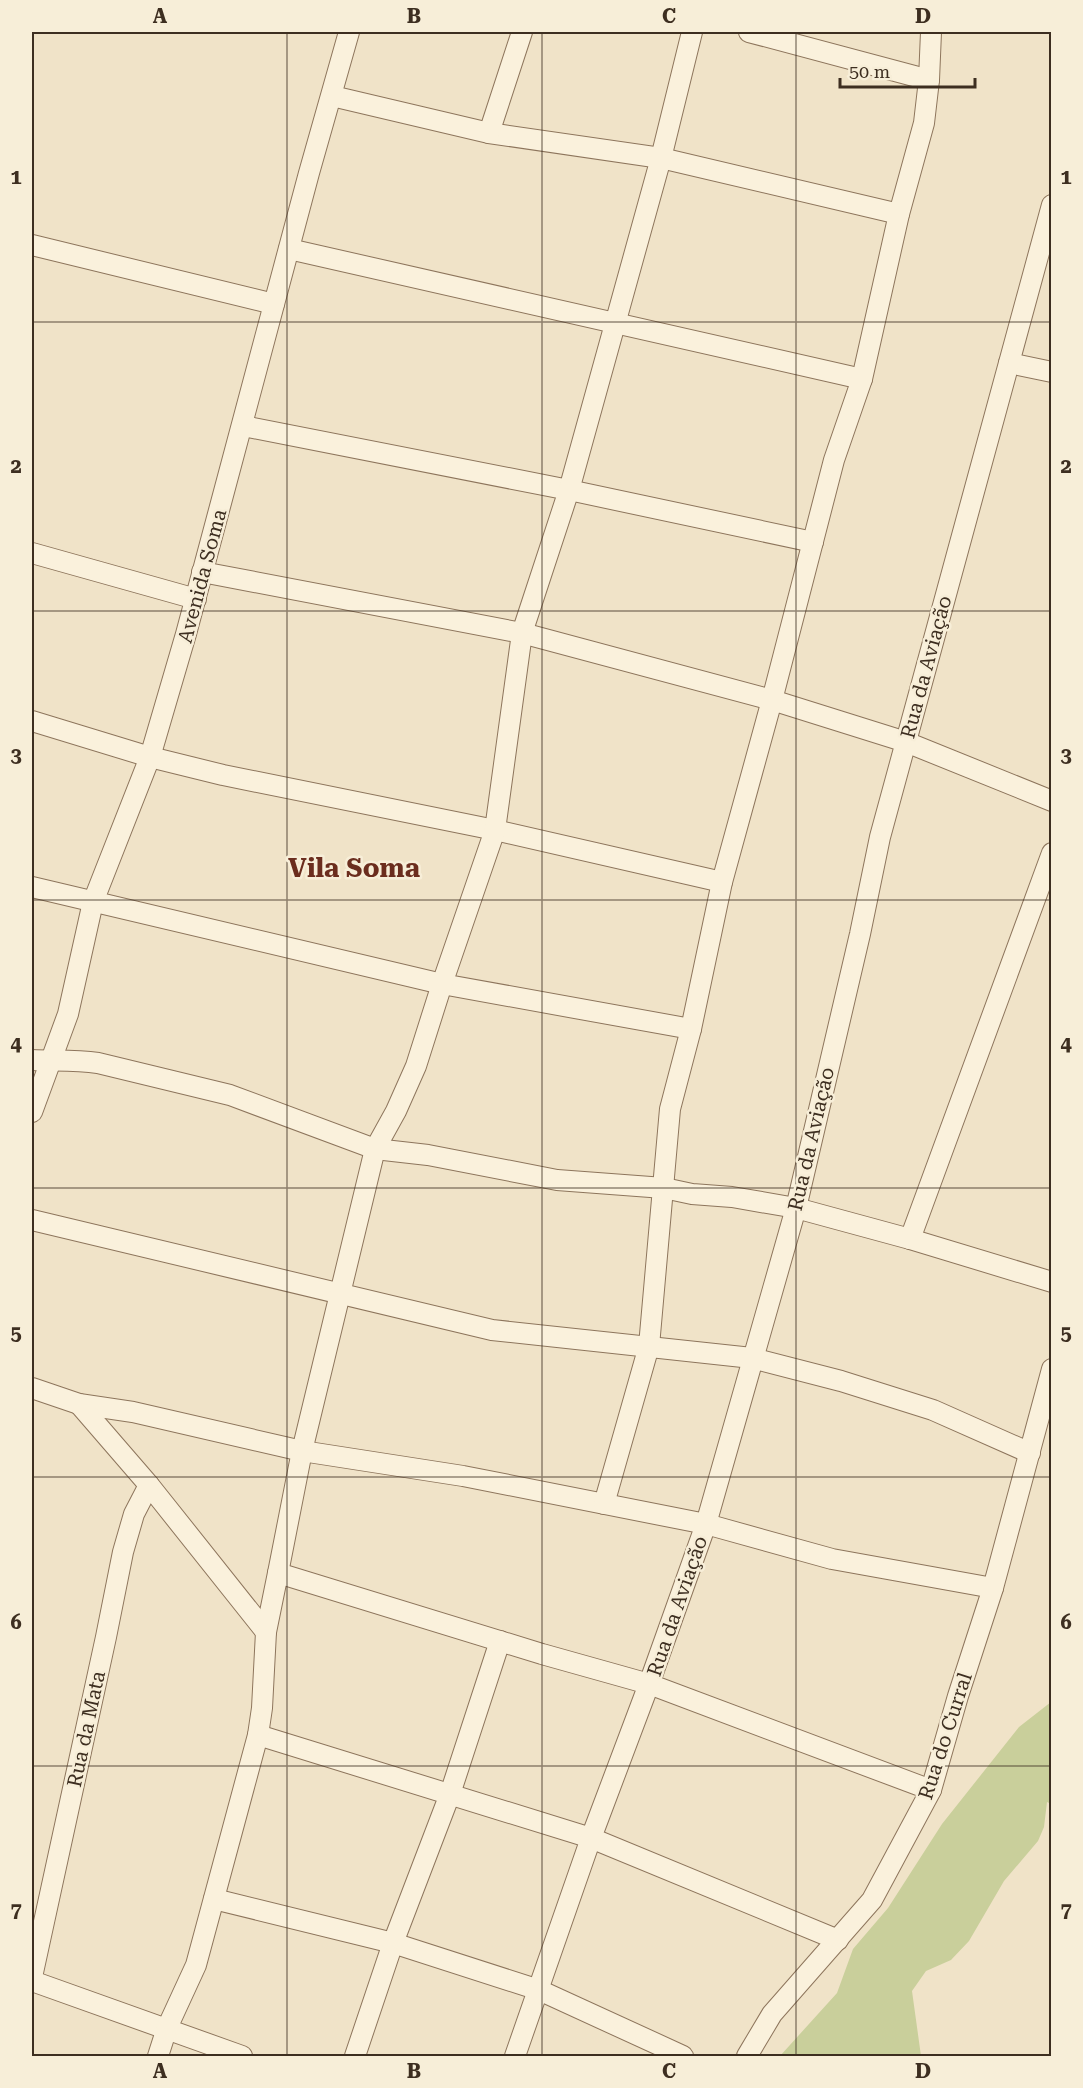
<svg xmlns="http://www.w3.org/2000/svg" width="1083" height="2088" viewBox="0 0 1083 2088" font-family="'Roboto Serif',serif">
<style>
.green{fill:#c9cf9b}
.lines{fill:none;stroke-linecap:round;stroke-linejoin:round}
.minor-casing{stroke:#8d755c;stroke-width:22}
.minor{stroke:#faf1dc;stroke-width:20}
.grid{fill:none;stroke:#3d2e20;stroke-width:1.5;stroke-opacity:0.55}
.labels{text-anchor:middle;stroke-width:5;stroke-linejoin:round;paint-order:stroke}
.street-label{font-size:20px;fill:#3d2e20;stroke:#f7eed8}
.district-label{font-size:26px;font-weight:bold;fill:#6b2d1e;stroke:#f7eed8}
.neatline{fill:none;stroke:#3d2e20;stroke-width:2}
.grid-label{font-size:20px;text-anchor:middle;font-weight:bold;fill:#3d2e20}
</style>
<rect width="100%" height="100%" fill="#f0e3c8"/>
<polygon class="green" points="1051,1702 1051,1804 1047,1802 1044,1827 1038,1841 1004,1881 969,1941 951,1960 926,1971 912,1991 921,2056 780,2056 837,1993 853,1949 888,1908 942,1824 1019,1727"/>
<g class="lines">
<g class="minor-casing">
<g id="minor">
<polyline points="749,32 929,80"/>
<polyline points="332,96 489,133 661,158 899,214"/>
<polyline points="489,133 522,32"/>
<polyline points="32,245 274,304"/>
<polyline points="289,249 862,379"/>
<polyline points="1009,363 1052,372"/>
<polyline points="243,426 569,490 813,542"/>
<polyline points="32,553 196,599"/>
<polyline points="202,572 522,633 772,700 906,742 1052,801"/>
<polyline points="32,721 150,757 223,775 495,830 722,882"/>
<polyline points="32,887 442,984 691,1029"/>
<path d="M 32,1060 C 54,1061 76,1060 98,1063 L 230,1095 L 375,1149 L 428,1155 L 557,1180 L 664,1188 L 692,1194 L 732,1197 L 796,1208 L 910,1239 L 1052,1282"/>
<polyline points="32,1112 68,1014 93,902 150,757 186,634 309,173 349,32"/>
<polyline points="32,1220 492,1330 752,1358 841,1381 933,1410 1030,1453"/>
<polyline points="910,1239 1052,853"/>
<polyline points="32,1388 79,1404 133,1412 302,1451 463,1476 706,1524 832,1559 993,1588"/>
<polyline points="79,1404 149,1485 266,1632"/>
<polyline points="604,1504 649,1346 670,1109 691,1029 722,882 772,700 834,460 862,379 899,214 924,123 929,80 931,32"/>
<polyline points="278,1573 542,1654 649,1684 931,1790"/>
<polyline points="258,1735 591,1838 838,1940"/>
<polyline points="214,1899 393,1943 539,1990 683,2056"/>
<polyline points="32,1977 106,1637 123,1552 134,1514 149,1485"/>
<polyline points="32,1981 242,2056"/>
<polyline points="158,2056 167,2028 196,1965 258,1735 262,1708 266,1632 278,1573 302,1451 375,1149 396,1111 416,1066 442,984 495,830 522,633 569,490 661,158 692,32"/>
<polyline points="355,2056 393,1943 450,1794 500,1641"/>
<polyline points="515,2056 591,1838 649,1684 706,1524 796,1208 860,934 880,837 1052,205"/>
<polyline points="747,2056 772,2014 872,1900 931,1790 958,1696 993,1588 1052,1369"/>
</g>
</g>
<use href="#minor" class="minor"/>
</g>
<path class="grid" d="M 287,32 L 287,2056M 542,32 L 542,2056M 796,32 L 796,2056M 32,322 L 1052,322M 32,611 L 1052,611M 32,900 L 1052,900M 32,1188 L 1052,1188M 32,1477 L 1052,1477M 32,1766 L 1052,1766"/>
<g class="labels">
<g class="street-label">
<text transform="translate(202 576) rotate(-75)" y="7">Avenida Soma</text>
<text transform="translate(926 667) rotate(-75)" y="7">Rua da Aviação</text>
<text transform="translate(811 1139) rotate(-77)" y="7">Rua da Aviação</text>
<text transform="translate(677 1606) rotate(-71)" y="7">Rua da Aviação</text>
<text transform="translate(86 1729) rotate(-78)" y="7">Rua da Mata</text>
<text transform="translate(945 1736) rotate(-72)" y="7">Rua do Curral</text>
</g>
<g class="district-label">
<text x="354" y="877">Vila Soma</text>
</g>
</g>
<rect width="1083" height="2088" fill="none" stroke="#f7eed8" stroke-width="66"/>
<path d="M840 78v9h135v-9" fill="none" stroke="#3d2e20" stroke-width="3"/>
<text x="849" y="78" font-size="18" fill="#3d2e20" stroke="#f7eed8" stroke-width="4.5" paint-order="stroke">50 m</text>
<rect x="33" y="33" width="1017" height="2022" class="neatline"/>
<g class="grid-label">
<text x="160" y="23">A</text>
<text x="414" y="23">B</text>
<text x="669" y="23">C</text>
<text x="923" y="23">D</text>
<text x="16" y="184">1</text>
<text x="1066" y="184">1</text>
<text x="16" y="473">2</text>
<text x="1066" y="473">2</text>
<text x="16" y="762">3</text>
<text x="1066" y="762">3</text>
<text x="16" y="1051">4</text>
<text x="1066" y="1051">4</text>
<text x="16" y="1340">5</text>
<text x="1066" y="1340">5</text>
<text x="16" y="1629">6</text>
<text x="1066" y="1629">6</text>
<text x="16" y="1917">7</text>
<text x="1066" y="1917">7</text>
<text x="160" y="2078">A</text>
<text x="414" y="2078">B</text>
<text x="669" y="2078">C</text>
<text x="923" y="2078">D</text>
</g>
</svg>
